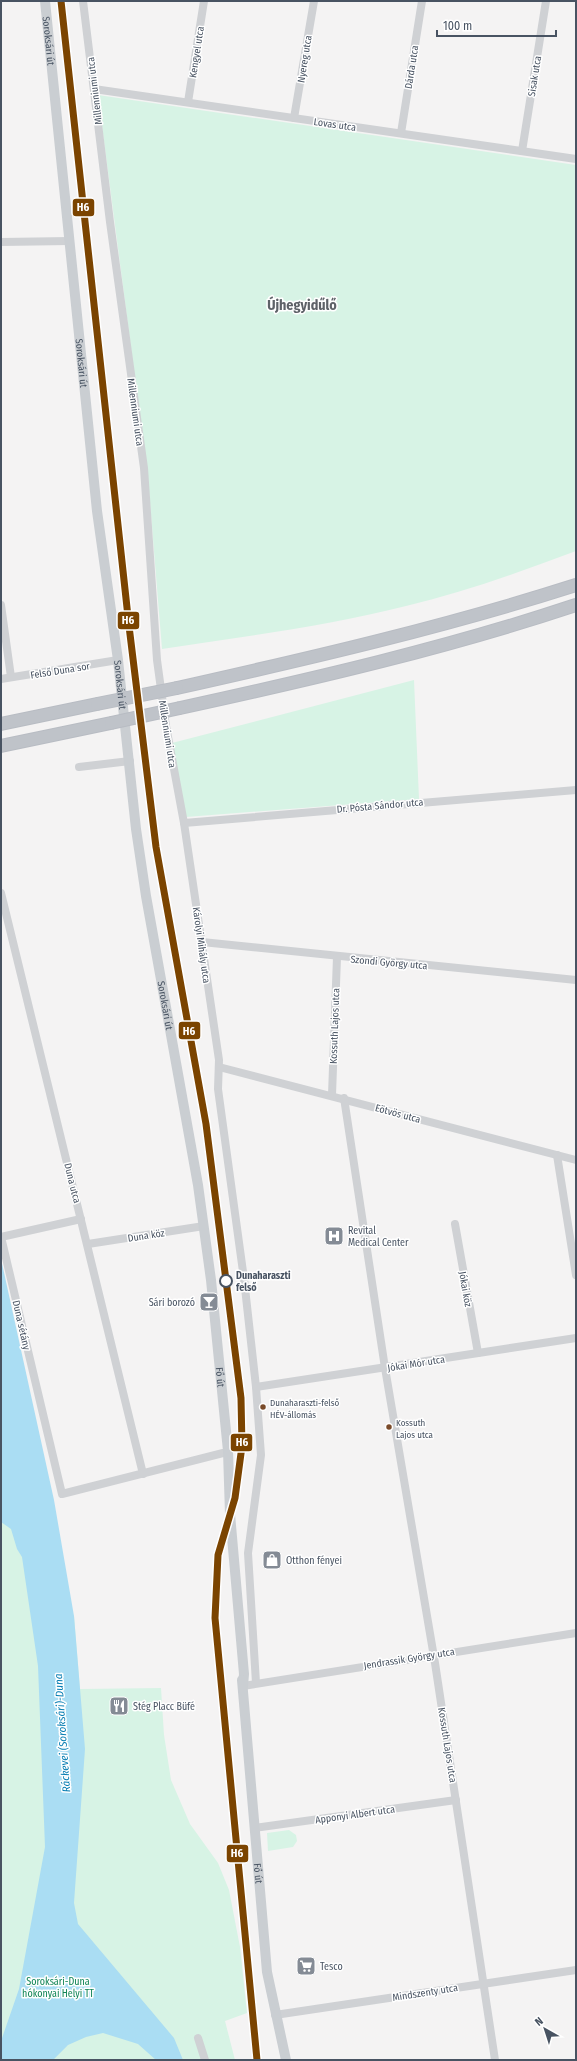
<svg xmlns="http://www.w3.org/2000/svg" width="577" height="2061" viewBox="0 0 577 2061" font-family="'Fira Sans Condensed',sans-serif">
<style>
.green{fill:#d7f3e5}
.water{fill:#aaddf3}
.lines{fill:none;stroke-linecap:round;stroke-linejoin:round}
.highway-casing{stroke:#b8bcc3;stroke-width:14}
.minor{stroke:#cfd1d4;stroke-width:8}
.major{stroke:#caced2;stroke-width:10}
.highway{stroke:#bfc3c9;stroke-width:12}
.highway-bridge-casing{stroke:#b8bcc3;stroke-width:14;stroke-linecap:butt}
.highway-bridge{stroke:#bfc3c9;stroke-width:12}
.rail-1-casing{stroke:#fff;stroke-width:10}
.rail-1{stroke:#7b4400;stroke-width:7}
.stop-dot{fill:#fff;stroke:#485362;stroke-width:2}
.bus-dot{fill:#7a4b2a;stroke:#fff;stroke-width:1.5}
.labels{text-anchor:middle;stroke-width:3;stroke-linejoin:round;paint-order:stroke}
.bus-label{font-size:9px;fill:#485362;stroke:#fff;text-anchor:start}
.street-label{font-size:10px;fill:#485362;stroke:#fff}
.poi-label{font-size:10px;fill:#485362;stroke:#fff;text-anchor:start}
.stop-label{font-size:10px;font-weight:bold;fill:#485362;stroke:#fff;text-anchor:start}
.park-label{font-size:10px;fill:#118556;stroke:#fff}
.water-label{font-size:11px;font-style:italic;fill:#047cb2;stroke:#fff}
.district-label{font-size:14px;font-weight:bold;fill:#5e6268;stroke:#fff}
.line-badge{stroke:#fff;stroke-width:1.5}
.badge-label{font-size:11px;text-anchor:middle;font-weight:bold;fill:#fff}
</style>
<rect width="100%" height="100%" fill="#f4f3f3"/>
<g class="green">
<path d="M 98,95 L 576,165 L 576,551 C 520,572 464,592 406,606 C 326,626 243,637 162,649 L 148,478 Z"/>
<polygon points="414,680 419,799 186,817 172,743"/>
<polygon points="1,1509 74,1616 80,1689 161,1688 164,1735 171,1780 190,1824 218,1863 229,1890 240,1947 247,2013 225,2021 235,2060 1,2060"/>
<polygon points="289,1830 296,1835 297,1841 293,1847 268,1851 267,1833"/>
</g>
<polygon class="water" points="1,1259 54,1500 74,1616 85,1749 74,1903 78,1924 174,2038 183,2060 156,2060 138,2044 103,2033 86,2037 68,2045 53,2060 1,2060 1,2041 19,1989 45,1847 38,1666 22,1557 17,1549 11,1529 1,1522"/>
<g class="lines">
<g class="highway-casing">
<g id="highway">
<path d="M 177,688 C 311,658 445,627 576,585"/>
<path d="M 180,708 C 313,679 447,648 576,605"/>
<polyline points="1,724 97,704"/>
<polyline points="1,746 111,723"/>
</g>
</g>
<g class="minor">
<polyline points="83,1 110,222 144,468 157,660 166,726 184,823 219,1060 218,1089 244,1279 256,1387 261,1455 248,1553 256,1683"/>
<polyline points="94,89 576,159"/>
<polyline points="188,102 204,1"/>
<polyline points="294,118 314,1"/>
<polyline points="401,133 422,1"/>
<polyline points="522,151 546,1"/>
<polyline points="1,242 70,241"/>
<polyline points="1,605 11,677"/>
<polyline points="1,679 118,660"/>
<polyline points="79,767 130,761"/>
<polyline points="184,823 576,790"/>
<polyline points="1,893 143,1474"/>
<polyline points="202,942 576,980"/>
<polyline points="219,1067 576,1160"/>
<polyline points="332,1095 337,957"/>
<polyline points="344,1098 385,1368 435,1663 495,2060"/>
<polyline points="557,1155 576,1275"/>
<polyline points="81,1219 1,1237 62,1494 223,1453"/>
<polyline points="455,1224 478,1353"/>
<polyline points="88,1244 204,1226"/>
<polyline points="256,1387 576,1338"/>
<polyline points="243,1686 576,1633"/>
<polyline points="254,1828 456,1800"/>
<polyline points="275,2015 576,1970"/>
<polyline points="198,2038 205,2060"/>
</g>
<g class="major">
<path id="s1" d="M 45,1 L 97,511 L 118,660 L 136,829 L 146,896 L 198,1185 L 211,1280 L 228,1451 L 230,1514 L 244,1674 L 243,1686"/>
<path id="s2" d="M 242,1680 L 267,1972 L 286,2060"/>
</g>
<use href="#highway" class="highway"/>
<g class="highway-bridge-casing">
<g id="highway-bridge">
<polyline points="97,704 177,688"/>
<polyline points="111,723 180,708"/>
</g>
</g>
<use href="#highway-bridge" class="highway-bridge"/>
<g class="rail-1-casing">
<polyline id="rail-1" points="61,1 129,626 156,847 206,1124 241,1398 242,1446 235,1498 218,1555 215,1618 257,2060"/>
</g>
<use href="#rail-1" class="rail-1"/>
</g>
<defs>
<g id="hospital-square" transform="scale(1)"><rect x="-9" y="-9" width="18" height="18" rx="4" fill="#848b95" stroke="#fff"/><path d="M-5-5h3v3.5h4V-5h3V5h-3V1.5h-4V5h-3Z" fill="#fff"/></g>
<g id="bar-square" transform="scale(1)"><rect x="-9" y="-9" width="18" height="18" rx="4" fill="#848b95" stroke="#fff"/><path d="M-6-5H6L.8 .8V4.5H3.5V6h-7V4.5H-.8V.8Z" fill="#fff"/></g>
<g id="shop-square" transform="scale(1)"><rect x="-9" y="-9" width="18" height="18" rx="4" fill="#848b95" stroke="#fff"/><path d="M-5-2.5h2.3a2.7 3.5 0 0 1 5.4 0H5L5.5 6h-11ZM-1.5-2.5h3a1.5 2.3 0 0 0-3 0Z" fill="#fff"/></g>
<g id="restaurant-square" transform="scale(1)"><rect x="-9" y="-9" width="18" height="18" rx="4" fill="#848b95" stroke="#fff"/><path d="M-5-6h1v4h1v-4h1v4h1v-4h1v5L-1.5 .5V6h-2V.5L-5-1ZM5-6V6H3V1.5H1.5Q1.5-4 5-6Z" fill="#fff"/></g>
<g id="supermarket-square" transform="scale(1)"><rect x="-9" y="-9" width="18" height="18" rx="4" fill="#848b95" stroke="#fff"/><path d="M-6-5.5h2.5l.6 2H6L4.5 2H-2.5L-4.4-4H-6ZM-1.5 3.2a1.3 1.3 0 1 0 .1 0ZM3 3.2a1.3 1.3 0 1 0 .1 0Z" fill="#fff"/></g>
</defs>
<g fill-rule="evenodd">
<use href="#hospital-square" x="334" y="1236"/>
<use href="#bar-square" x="209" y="1302"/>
<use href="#shop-square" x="272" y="1560"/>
<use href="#restaurant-square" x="119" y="1706"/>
<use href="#supermarket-square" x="306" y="1966"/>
</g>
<circle class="stop-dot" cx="226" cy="1281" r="6"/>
<g class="bus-dot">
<circle cx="263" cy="1407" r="3.5"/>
<circle cx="389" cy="1427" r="3.5"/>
</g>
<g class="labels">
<g class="bus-label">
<text x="270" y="1406">Dunaharaszti-felső<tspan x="270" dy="12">HÉV-állomás</tspan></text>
<text x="396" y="1426">Kossuth<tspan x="396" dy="12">Lajos utca</tspan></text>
</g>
<g class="street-label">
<text dy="4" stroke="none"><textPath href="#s1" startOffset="40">Soroksári út</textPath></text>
<text transform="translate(196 52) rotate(-81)" y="4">Kengyel utca</text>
<text transform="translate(304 59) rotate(-81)" y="4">Nyereg utca</text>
<text transform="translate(411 67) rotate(-81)" y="4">Dárda utca</text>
<text transform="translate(534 76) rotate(-81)" y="4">Sisak utca</text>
<text transform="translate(94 91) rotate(-97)" y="4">Millenniumi utca</text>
<text transform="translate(335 124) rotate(8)" y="4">Lovas utca</text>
<text dy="4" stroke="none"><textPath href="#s1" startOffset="364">Soroksári út</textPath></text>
<text transform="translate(136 412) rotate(82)" y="4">Millenniumi utca</text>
<text transform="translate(60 670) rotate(-9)" y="4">Felső Duna sor</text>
<text dy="4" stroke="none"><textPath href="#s1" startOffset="688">Soroksári út</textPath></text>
<text transform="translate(168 734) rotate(81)" y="4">Millenniumi utca</text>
<text transform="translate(380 805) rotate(-5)" y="4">Dr. Pósta Sándor utca</text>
<text transform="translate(202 945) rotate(82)" y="4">Károlyi Mihály utca</text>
<text transform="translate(389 962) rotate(5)" y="4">Szondi György utca</text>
<text dy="4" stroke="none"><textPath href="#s1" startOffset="1012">Soroksári út</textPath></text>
<text transform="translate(334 1026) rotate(-88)" y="4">Kossuth Lajos utca</text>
<text transform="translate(398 1113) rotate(15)" y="4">Eötvös utca</text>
<text transform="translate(73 1183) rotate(76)" y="4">Duna utca</text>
<text transform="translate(146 1235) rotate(-9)" y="4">Duna köz</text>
<text transform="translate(466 1289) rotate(80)" y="4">Jókai köz</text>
<text transform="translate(22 1325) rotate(77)" y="4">Duna sétány</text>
<text transform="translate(416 1363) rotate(-9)" y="4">Jókai Mór utca</text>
<text dy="4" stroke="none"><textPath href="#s1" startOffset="1388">Fő út</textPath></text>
<text transform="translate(409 1658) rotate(-9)" y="4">Jendrassik György utca</text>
<text transform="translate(448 1745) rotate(81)" y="4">Kossuth Lajos utca</text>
<text transform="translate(355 1814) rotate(-8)" y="4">Apponyi Albert utca</text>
<text dy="4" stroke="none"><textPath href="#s2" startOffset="194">Fő út</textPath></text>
<text transform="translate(425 1992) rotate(-9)" y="4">Mindszenty utca</text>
</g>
<g class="poi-label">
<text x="348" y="1234">Revital<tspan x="348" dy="12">Medical Center</tspan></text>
<text x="195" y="1306" text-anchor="end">Sári borozó</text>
<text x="286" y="1564">Otthon fényei</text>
<text x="133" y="1710">Stég Placc Büfé</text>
<text x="320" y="1970">Tesco</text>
</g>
<g class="stop-label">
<text x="236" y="1279">Dunaharaszti<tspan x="236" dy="12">felső</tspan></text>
</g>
<g class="park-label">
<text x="58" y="1985">Soroksári-Duna<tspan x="58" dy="12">hókonyai Helyi TT</tspan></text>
</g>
<g class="water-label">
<text transform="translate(62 1733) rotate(-94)" y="4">Ráckevei (Soroksári)-Duna</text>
</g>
<g class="district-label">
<text x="302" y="310">Újhegyidűlő</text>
</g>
</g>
<g class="line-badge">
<rect x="72" y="198" width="23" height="19" rx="4" fill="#7b4400"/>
<rect x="117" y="611" width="23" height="19" rx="4" fill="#7b4400"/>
<rect x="178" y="1021" width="23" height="19" rx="4" fill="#7b4400"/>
<rect x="230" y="1433" width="23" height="19" rx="4" fill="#7b4400"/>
<rect x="226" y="1844" width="23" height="19" rx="4" fill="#7b4400"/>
</g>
<g class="badge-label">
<text x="83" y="211">H6</text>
<text x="128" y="624">H6</text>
<text x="189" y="1035">H6</text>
<text x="242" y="1446">H6</text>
<text x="237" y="1857">H6</text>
</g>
<rect width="577" height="2061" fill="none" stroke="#485362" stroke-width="4"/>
<g transform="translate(545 2029) rotate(321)" stroke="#ffffff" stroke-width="3" paint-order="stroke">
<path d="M0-3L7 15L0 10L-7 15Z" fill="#485362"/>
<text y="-6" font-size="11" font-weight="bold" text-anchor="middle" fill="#485362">N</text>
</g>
<path d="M437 30v6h119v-6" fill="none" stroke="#485362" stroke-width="2"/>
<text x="443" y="30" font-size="12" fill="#485362" stroke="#ffffff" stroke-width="3" paint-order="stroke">100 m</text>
</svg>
